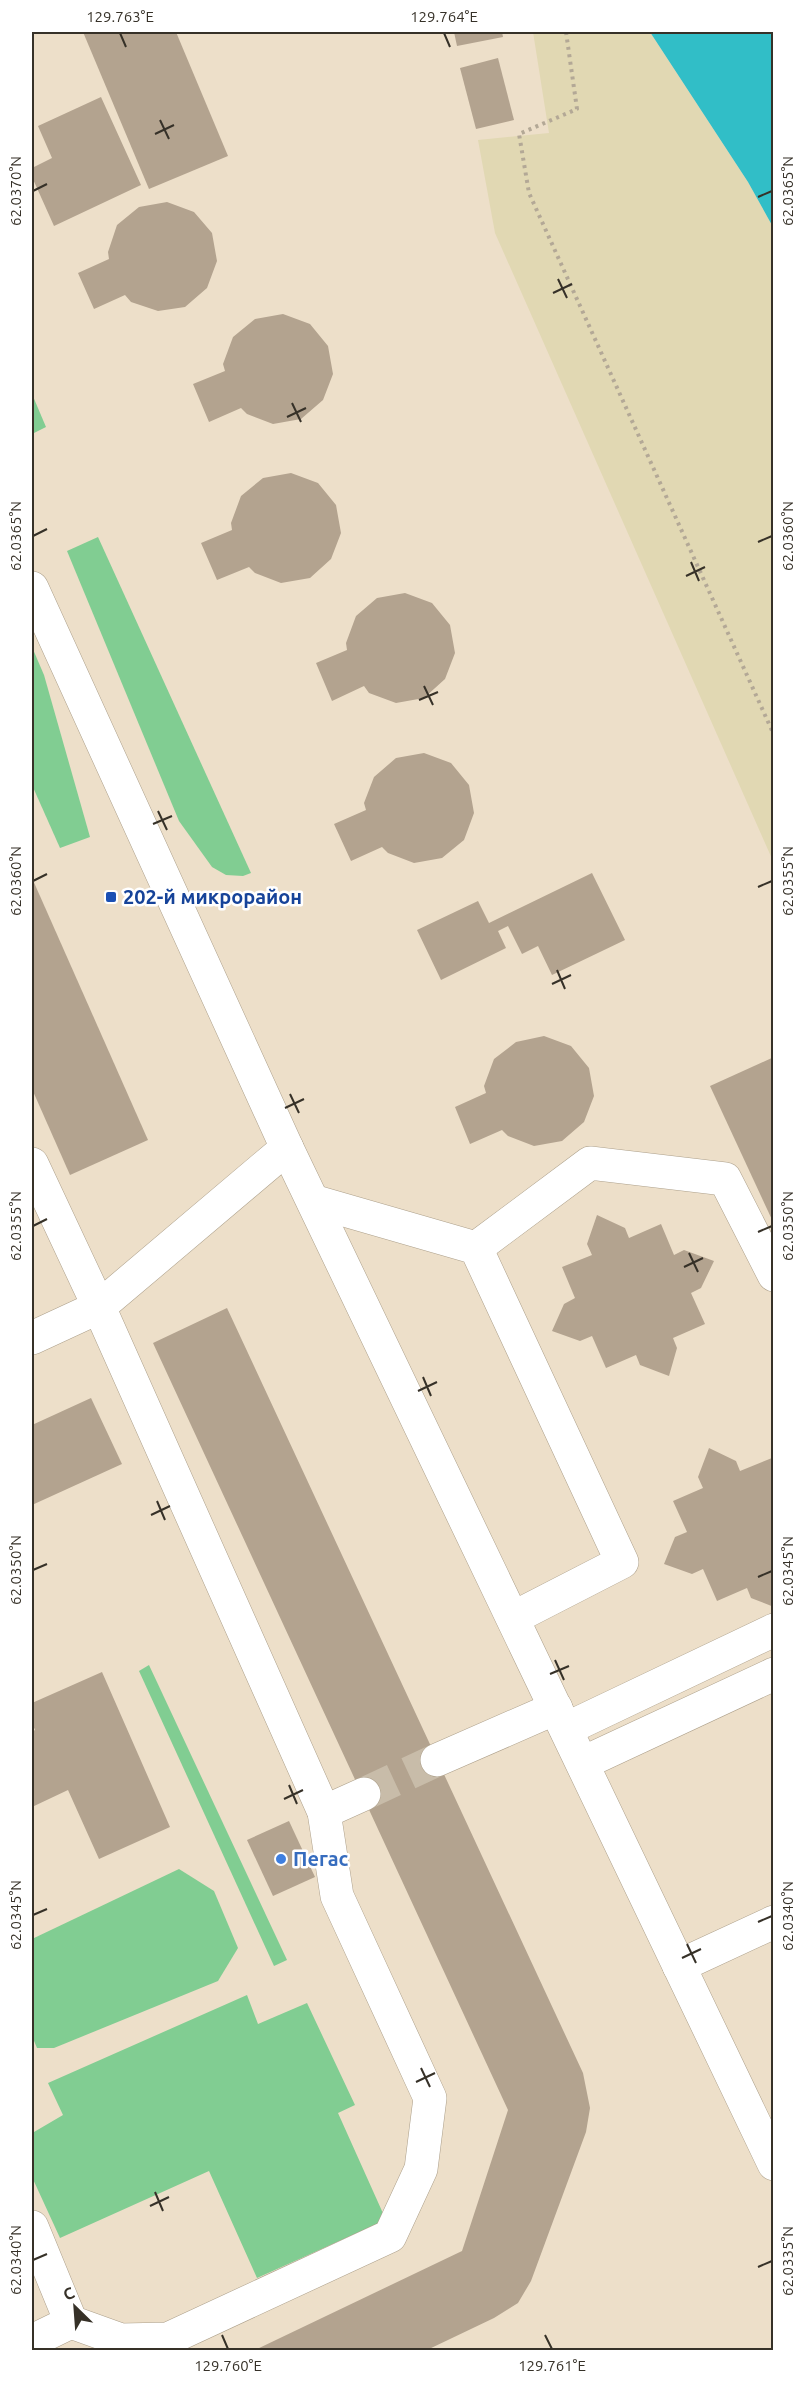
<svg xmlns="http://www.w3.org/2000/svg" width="805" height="2382" viewBox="0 0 805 2382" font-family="Ubuntu,sans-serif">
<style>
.green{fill:#81cd92}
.sand{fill:#e1d8b3}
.water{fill:#31bec7}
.building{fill:#b3a38f}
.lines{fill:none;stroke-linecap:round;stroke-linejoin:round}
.minor-tunnel{stroke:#c8bca9;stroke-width:33;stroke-dasharray:33 16;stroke-linecap:butt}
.minor-casing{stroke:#ada08b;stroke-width:34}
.path{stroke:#b3a896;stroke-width:4;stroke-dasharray:3 4.5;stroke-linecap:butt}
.minor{stroke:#fff;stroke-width:33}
.ticks{fill:none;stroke:#363128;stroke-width:2}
.transit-dot{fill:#1a4fb4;stroke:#fff;stroke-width:2}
.shop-dot{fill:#3f7fe0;stroke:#fff;stroke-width:2}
.labels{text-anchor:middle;stroke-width:5;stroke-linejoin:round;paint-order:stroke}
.transit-label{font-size:20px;font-weight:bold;fill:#164399;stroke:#fff;text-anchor:start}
.shop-label{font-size:20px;font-weight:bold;fill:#366cbe;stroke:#fff;text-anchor:start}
.neatline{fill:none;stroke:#363128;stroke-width:2}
.ticks-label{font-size:15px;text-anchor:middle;fill:#363128}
</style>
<rect width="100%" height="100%" fill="#eddfc9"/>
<g class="green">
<polygon points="32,394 46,427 32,434"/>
<polygon points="98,537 251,873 243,876 226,875 212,867 179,821 67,551"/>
<polygon points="32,647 44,675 90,837 60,848 32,785"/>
<polygon points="149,1665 287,1960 274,1966 139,1671"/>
<polygon points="179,1869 214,1891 238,1948 218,1981 54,2048 37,2048 32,2036 32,1939"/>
<polygon points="247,1995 258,2024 307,2003 355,2105 338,2113 386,2220 257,2278 209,2171 60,2238 32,2177 32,2126 34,2132 63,2115 48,2083"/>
</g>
<polygon class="sand" points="533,32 650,32 748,182 773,227 773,861 495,233 478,140 549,133"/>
<polygon class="water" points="650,32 773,32 773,227 748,182"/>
<g class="building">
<polygon points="83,32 176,32 228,156 149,189"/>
<polygon points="454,32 502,32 503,37 457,46"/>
<polygon points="498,58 514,120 476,129 460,68"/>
<polygon points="101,97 141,185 54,226 32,177 32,168 52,158 38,126"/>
<polygon points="167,202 194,212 212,233 217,261 207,288 185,307 158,311 131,302 125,295 94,309 78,273 109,259 108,252 117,225 139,207"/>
<polygon points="283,314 310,324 328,346 333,374 323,400 301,419 273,424 247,414 241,408 209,422 193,384 225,371 223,364 233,337 255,319"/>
<polygon points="291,473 318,483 336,505 341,533 331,559 310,578 281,583 255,573 249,567 217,580 201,543 232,530 231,523 241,496 263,478"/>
<polygon points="405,593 432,603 450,625 455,653 445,679 424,698 396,703 369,693 364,686 332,701 316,663 347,650 346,643 356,616 377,598"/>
<polygon points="424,753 451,763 469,785 474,813 464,840 442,858 414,863 388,853 382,847 351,861 334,824 366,810 364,803 374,777 396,758"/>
<polygon points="592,873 625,940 552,975 538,946 522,954 508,926 498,931 506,948 441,980 417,930 478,901 489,923"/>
<polygon points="32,878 148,1140 70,1175 32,1089"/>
<polygon points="544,1036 571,1046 589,1068 594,1096 584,1122 562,1141 534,1146 508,1136 502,1130 470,1144 455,1107 486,1093 484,1086 494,1059 516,1042"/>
<polygon points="774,1057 774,1224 710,1086"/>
<polygon points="597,1215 625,1228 629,1238 661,1224 674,1255 684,1250 714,1261 701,1288 691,1293 705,1324 673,1338 677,1348 669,1376 640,1365 636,1355 606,1368 592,1336 580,1341 552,1331 564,1304 575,1298 562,1267 592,1255 587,1244"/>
<polygon points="227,1308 583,2073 590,2108 586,2132 531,2281 518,2303 494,2318 427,2350 255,2350 462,2251 508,2110 153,1343"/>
<polygon points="91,1398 122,1464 32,1505 32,1425"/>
<polygon points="709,1448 736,1461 740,1471 772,1458 774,1461 774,1607 751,1598 747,1588 717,1601 703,1569 692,1574 664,1564 675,1537 687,1532 673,1501 703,1488 698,1477"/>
<polygon points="102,1672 170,1827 99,1859 68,1790 32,1807 32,1732 35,1730 32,1723 32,1703"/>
<polygon points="289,1821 315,1877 273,1896 247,1840"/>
</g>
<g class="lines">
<polyline class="minor-tunnel" points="364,1794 437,1760"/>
<g class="minor-casing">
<g id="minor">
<polyline points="32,588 287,1148 774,2164"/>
<polyline points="32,1164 99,1307 324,1812 337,1896 430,2098 421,2169 390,2236 168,2339 121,2340 71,2322 32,2341"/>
<polyline points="313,1201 476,1248 622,1562 513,1618"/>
<polyline points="476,1248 590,1163 725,1179 774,1275"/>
<polyline points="32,1338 99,1307 287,1148"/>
<polyline points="566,1729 774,1630"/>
<polyline points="437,1760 556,1708"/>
<polyline points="583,1763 774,1674"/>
<polyline points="324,1812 364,1794"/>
<polyline points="679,1966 774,1922"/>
<polyline points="32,2227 71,2322"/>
</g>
</g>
<polyline class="path" points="566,32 577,109 519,134 529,193 774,735"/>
<use href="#minor" class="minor"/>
</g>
<path class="ticks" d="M 120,33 L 126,47M 444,33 L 450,47M 160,120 L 169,139M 155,134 L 174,125M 33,191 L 47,184M 758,197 L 772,191M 558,279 L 567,298M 553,293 L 572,284M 292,403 L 301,422M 287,417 L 306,408M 33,536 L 47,529M 758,542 L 772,536M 691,562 L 699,581M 686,576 L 705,567M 424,686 L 433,705M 419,700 L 438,692M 158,811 L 167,830M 153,824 L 172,816M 33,881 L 47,874M 758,887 L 772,881M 557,970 L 565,989M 552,984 L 571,975M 290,1094 L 299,1113M 285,1108 L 304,1099M 33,1226 L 47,1219M 758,1232 L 772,1226M 689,1253 L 698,1272M 684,1267 L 703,1258M 423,1377 L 431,1396M 418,1391 L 437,1382M 157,1501 L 165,1520M 151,1515 L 170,1506M 33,1570 L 47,1564M 758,1577 L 772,1571M 555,1660 L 564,1680M 550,1674 L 569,1666M 289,1785 L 297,1804M 284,1799 L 303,1790M 33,1915 L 47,1909M 758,1922 L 772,1916M 687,1944 L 696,1963M 682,1958 L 701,1949M 421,2068 L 430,2087M 416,2082 L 435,2073M 155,2192 L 163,2211M 150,2206 L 169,2197M 33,2260 L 47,2254M 758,2267 L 772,2261M 222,2335 L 228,2349M 545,2335 L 552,2349"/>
<rect class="transit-dot" x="105" y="891" width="12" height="12" rx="3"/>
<circle class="shop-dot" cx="281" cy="1859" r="6"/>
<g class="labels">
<g class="transit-label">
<text x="123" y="904">202-й микрорайон</text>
</g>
<g class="shop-label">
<text x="293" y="1866">Пегас</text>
</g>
</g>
<rect width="805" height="2382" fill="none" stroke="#ffffff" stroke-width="66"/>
<g transform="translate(75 2307) rotate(335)" stroke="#ffffff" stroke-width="4.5" paint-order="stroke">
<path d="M0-4.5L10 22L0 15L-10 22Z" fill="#363128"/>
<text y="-9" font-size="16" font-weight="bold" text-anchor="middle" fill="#363128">С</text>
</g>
<rect x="33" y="33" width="739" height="2316" class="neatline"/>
<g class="ticks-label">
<text x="120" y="22">129.763°E</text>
<text x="444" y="22">129.764°E</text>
<text transform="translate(16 191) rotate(-90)" y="5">62.0370°N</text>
<text transform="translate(788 191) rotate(-90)" y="5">62.0365°N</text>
<text transform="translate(16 536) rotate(-90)" y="5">62.0365°N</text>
<text transform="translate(788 536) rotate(-90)" y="5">62.0360°N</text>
<text transform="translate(16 881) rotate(-90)" y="5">62.0360°N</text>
<text transform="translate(788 881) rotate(-90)" y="5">62.0355°N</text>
<text transform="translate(16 1226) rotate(-90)" y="5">62.0355°N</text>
<text transform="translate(788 1226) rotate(-90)" y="5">62.0350°N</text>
<text transform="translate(16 1570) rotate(-90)" y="5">62.0350°N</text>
<text transform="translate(788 1571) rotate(-90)" y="5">62.0345°N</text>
<text transform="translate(16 1915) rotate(-90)" y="5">62.0345°N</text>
<text transform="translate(788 1916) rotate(-90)" y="5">62.0340°N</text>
<text transform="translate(16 2260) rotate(-90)" y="5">62.0340°N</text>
<text transform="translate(788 2261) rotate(-90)" y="5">62.0335°N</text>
<text x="228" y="2371">129.760°E</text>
<text x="552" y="2371">129.761°E</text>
</g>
</svg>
